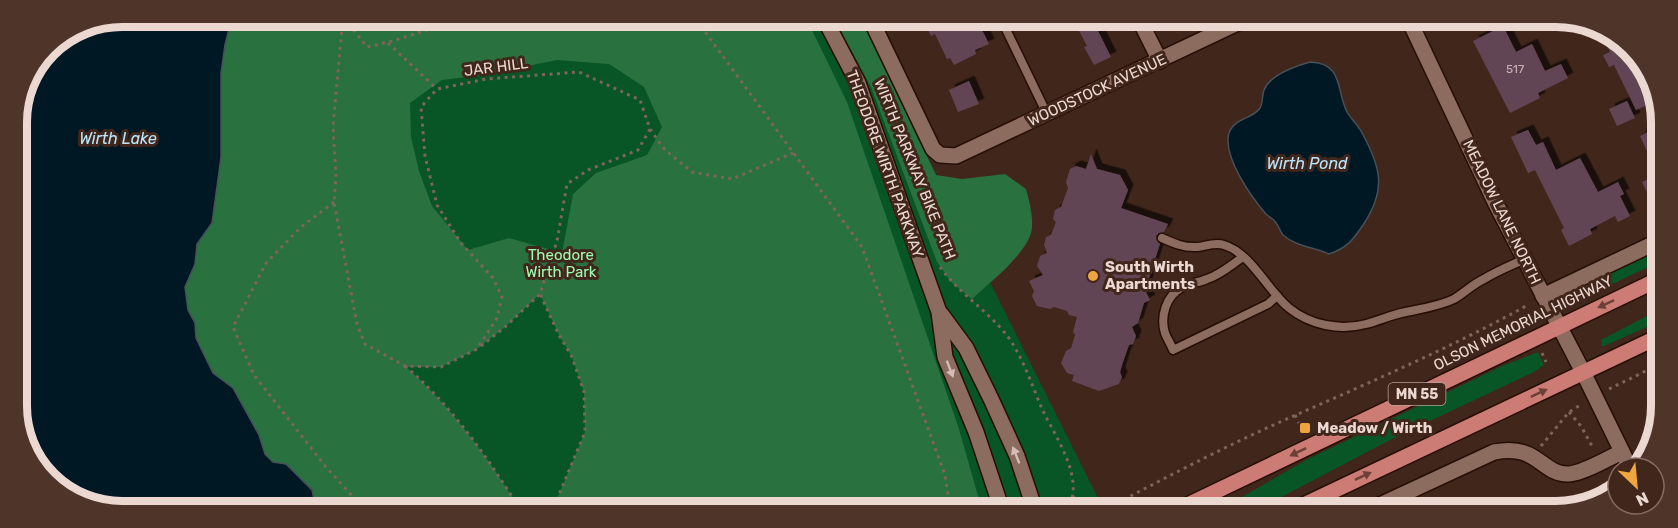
<svg xmlns="http://www.w3.org/2000/svg" width="1678" height="528" viewBox="0 0 1678 528" font-family="Rubik,sans-serif">
<style>
.green{fill:#085525}
.forest{fill:#29713e;fill-rule:evenodd}
.water{fill:#001724;stroke:#465158;stroke-width:1.5}
.building{fill:#624554;filter:url(#shadow)}
.lines{fill:none;stroke-linecap:round;stroke-linejoin:round}
.service-casing{stroke:#270e05;stroke-width:11}
.minor-casing{stroke:#270e05;stroke-width:18}
.tertiary-casing{stroke:#270e05;stroke-width:18}
.primary-casing{stroke:#270e05;stroke-width:18}
.path{stroke:#7d655b;stroke-width:3;stroke-dasharray:3 4.5;stroke-linecap:butt}
.service{stroke:#8d6c60;stroke-width:8}
.minor{stroke:#8d6c60;stroke-width:15}
.tertiary{stroke:#8d6c60;stroke-width:15}
.primary{stroke:#cd7c75;stroke-width:15}
.oneway{fill:#6b4036}
.oneway2{fill:#d4bdb5}
.poi-dot{fill:#f0a63e;stroke:#41261b;stroke-width:2}
.labels{text-anchor:middle;stroke-width:6;stroke-linejoin:round;paint-order:stroke}
.number-label{font-size:12px;fill:#c9b3b2}
.shield{fill:#41261b;stroke:#b8a39a;stroke-width:1.5}
.shield-label{font-size:14px;font-weight:bold;fill:#ebd8d1}
.street-label{font-size:15px;fill:#ebd8d1;stroke:#41261b}
.park-label{font-size:15px;fill:#9bfcb0;stroke:#41261b}
.poi-label{font-size:15px;font-weight:bold;fill:#ebd8d1;stroke:#41261b;text-anchor:start}
.water-label{font-size:16px;font-style:italic;fill:#bae6fd;stroke:#41261b}
.rim{fill:none;stroke:#ebd8d1;stroke-width:8}
</style>
<defs>
<filter id="shadow"><feDropShadow dx="5.5" dy="-5.5" stdDeviation="0" flood-color="#0009"/></filter>
</defs>
<rect width="100%" height="100%" fill="#41261b"/>
<g class="green">
<polygon points="122,17 860,18 925,152 1104,510 94,508 43,476 18,426 17,115 48,47 82,24"/>
<polygon points="1659,250 1659,262 1583,298 1575,300 1572,294 1561,299 1565,294"/>
<polygon points="1658,310 1658,322 1602,347 1601,340"/>
<polygon points="1538,352 1544,365 1534,372 1392,439 1255,511 1219,510 1308,459 1502,366"/>
</g>
<g class="forest">
<path d="M 232,17 L 806,18 L 847,102 L 959,429 L 982,510 L 553,509 L 585,432 L 584,392 L 572,357 L 559,335 L 540,294 L 505,327 L 477,349 L 441,367 L 406,367 C 452,407 488,458 520,509 L 316,508 L 312,489 L 286,464 L 273,462 L 265,454 L 259,435 L 233,389 L 213,373 L 196,338 L 195,323 L 188,310 L 185,287 L 195,264 L 197,244 L 212,223 L 221,157 L 221,73 L 225,45 ZM 557,60 L 609,64 L 644,87 L 662,127 L 647,155 L 596,173 L 573,194 L 562,253 L 509,238 L 468,250 L 432,206 L 419,171 L 411,137 L 410,103 L 442,80 L 484,75 Z"/>
<path d="M 834,18 L 860,18 L 936,175 L 962,179 L 1005,174 L 1026,189 C 1029,201 1033,214 1032,227 C 1031,251 989,283 972,299 L 951,282 L 937,262 L 871,87 Z"/>
</g>
<g class="water">
<polygon points="122,17 232,17 225,45 221,73 221,157 212,223 197,244 195,264 185,287 188,310 195,323 196,338 213,373 233,388 259,435 265,454 273,462 286,464 312,490 316,508 94,508 43,476 18,426 17,115 48,47 82,24"/>
<path d="M 1310,62 C 1344,63 1336,91 1347,112 C 1351,119 1357,124 1361,131 C 1381,167 1387,189 1363,225 C 1353,240 1347,248 1329,254 C 1315,247 1296,247 1283,235 C 1280,232 1279,226 1276,223 C 1274,219 1269,217 1266,214 C 1252,198 1222,156 1229,133 C 1234,118 1253,119 1260,108 C 1263,102 1262,96 1264,90 C 1270,75 1296,66 1310,62 Z"/>
</g>
<g class="building">
<polygon points="923,19 965,19 970,31 980,26 989,44 975,50 976,54 954,65 950,58 947,59 935,34 931,36"/>
<polygon points="1073,19 1092,19 1111,57 1094,65 1084,47 1087,46"/>
<polygon points="1503,26 1516,52 1532,44 1545,71 1561,64 1568,78 1538,93 1540,98 1510,113 1473,41"/>
<polygon points="1599,30 1635,52 1659,100 1636,110 1614,65 1609,67 1603,55 1610,52"/>
<polygon points="969,81 979,104 958,112 949,90"/>
<polygon points="1627,101 1635,118 1617,126 1609,109"/>
<polygon points="1659,127 1659,216 1642,182 1658,175 1640,136"/>
<polygon points="1528,130 1536,145 1543,142 1556,170 1580,158 1598,192 1618,182 1624,194 1620,196 1630,216 1618,222 1615,216 1590,229 1592,234 1569,246 1561,230 1564,228 1535,170 1528,173 1511,137"/>
<polygon points="1091,154 1097,169 1120,175 1128,190 1121,208 1168,224 1164,232 1159,233 1156,236 1157,241 1160,244 1145,290 1150,300 1144,303 1138,323 1132,327 1136,336 1133,344 1129,345 1123,362 1120,372 1122,377 1119,384 1099,391 1072,381 1074,375 1067,373 1061,363 1066,351 1071,348 1075,335 1073,332 1077,317 1069,315 1067,311 1054,307 1050,309 1037,306 1032,296 1034,291 1029,281 1043,275 1037,266 1040,256 1047,253 1044,245 1046,237 1051,235 1056,222 1053,219 1055,210 1061,207 1068,188 1066,182 1070,169 1076,166 1086,169"/>
</g>
<g class="lines">
<g class="service-casing">
<g id="service">
<polyline points="1001,19 1047,114"/>
<path d="M 1162,238 C 1173,243 1184,248 1197,247 C 1206,246 1215,242 1224,245 C 1251,253 1268,291 1289,308 C 1310,325 1340,331 1366,324 C 1378,321 1389,316 1401,313 C 1418,309 1438,307 1454,299 C 1464,293 1473,284 1484,279 C 1497,271 1512,265 1525,259"/>
<path d="M 1243,257 C 1231,265 1220,275 1207,279 C 1198,283 1189,283 1181,288 C 1166,296 1160,317 1165,333 C 1167,339 1171,344 1173,350 L 1268,304 L 1277,296"/>
</g>
</g>
<g class="minor-casing">
<g id="minor">
<polyline points="870,18 933,149 940,155 956,156 1246,19"/>
<polyline points="1139,19 1160,61"/>
<polyline points="1409,20 1496,204 1583,372 1630,468"/>
<polyline points="1543,296 1659,241"/>
<path d="M 1367,511 L 1494,452 C 1505,450 1516,449 1527,454 C 1542,460 1551,475 1569,474 C 1584,473 1608,458 1622,452"/>
</g>
</g>
<g class="tertiary-casing">
<g id="tertiary">
<polyline points="824,18 858,83 939,312 945,357 976,432 1002,510"/>
<polyline points="941,314 966,348 991,399 1017,456 1035,510"/>
</g>
</g>
<g class="primary-casing">
<g id="primary">
<polyline points="1177,510 1659,279"/>
<polyline points="1291,511 1658,337"/>
</g>
</g>
<g class="path">
<polyline points="343,17 333,126 336,177 334,202 357,324 365,344 405,366 441,367 477,349 497,318 502,297 493,278 461,243 437,205 425,156 421,107 437,89 486,79 579,72 640,100 650,129 638,150 588,170 567,184 557,241 540,294 559,335 572,357 584,392 585,432 553,509"/>
<path d="M 344,18 L 367,47 C 402,40 435,26 470,17"/>
<polyline points="689,18 698,22 862,247 945,475 950,507"/>
<polyline points="388,43 437,89"/>
<polyline points="650,129 664,149 692,172 732,179 793,153"/>
<polyline points="334,202 301,227 266,263 233,327 254,375 326,467 363,508"/>
<path d="M 940,267 C 958,292 985,309 1005,333 C 1022,354 1032,386 1043,411 C 1054,433 1071,459 1073,483 C 1074,493 1072,501 1068,510"/>
<polyline points="481,346 505,327 540,294"/>
<polyline points="1542,353 1546,362"/>
<path d="M 405,366 C 452,406 487,457 520,509"/>
<polyline points="1609,389 1658,365"/>
<polyline points="1569,412 1581,426 1592,446"/>
<polyline points="1295,415 1301,427"/>
<polyline points="1541,446 1569,412 1582,404"/>
<polyline points="1073,497 1094,510"/>
<polyline points="944,510 963,505 968,510"/>
<path d="M 1104,510 C 1167,477 1231,443 1296,415 C 1373,381 1452,347 1526,306"/>
</g>
<use href="#service" class="service"/>
<use href="#minor" class="minor"/>
<use href="#tertiary" class="tertiary"/>
<use href="#primary" class="primary"/>
</g>
<defs><path id="oneway-solid" d="M-6-.8H1V-3.2L6.5 0L1 3.2V.8H-6Z" transform="scale(1.5)"/></defs>
<g class="oneway">
<use href="#oneway-solid" transform="translate(1606 304) rotate(155)"/>
<use href="#oneway-solid" transform="translate(1539 393) rotate(-25)"/>
<use href="#oneway-solid" transform="translate(1298 452) rotate(154)"/>
<use href="#oneway-solid" transform="translate(1363 476) rotate(-25)"/>
</g>
<g class="oneway2">
<use href="#oneway-solid" transform="translate(950 369) rotate(69)"/>
<use href="#oneway-solid" transform="translate(1016 455) rotate(-112)"/>
</g>
<g class="poi-dot">
<circle cx="1093" cy="276" r="6"/>
<rect x="1299" y="422" width="12" height="12" rx="3"/>
</g>
<g class="labels">
<g class="number-label">
<text x="1515" y="73">517</text>
</g>
<rect class="shield" x="1388.5" y="383" width="57" height="22" rx="4.5"/>
<g class="shield-label">
<text x="1417" y="399">MN 55</text>
</g>
<g class="street-label">
<text transform="translate(496 67) rotate(-7)" y="5">JAR HILL</text>
<text transform="translate(1097 90) rotate(-25)" y="5">WOODSTOCK AVENUE</text>
<text transform="translate(885 164) rotate(70)" y="5">THEODORE WIRTH PARKWAY</text>
<text transform="translate(915 169) rotate(68)" y="5">WIRTH PARKWAY BIKE PATH</text>
<text transform="translate(1502 212) rotate(64)" y="5">MEADOW LANE NORTH</text>
<text transform="translate(1523 323) rotate(-26)" y="5">OLSON MEMORIAL HIGHWAY</text>
</g>
<g class="park-label">
<text x="561" y="260">Theodore<tspan x="561" dy="17">Wirth Park</tspan></text>
</g>
<g class="poi-label">
<text x="1105" y="272">South Wirth<tspan x="1105" dy="17">Apartments</tspan></text>
<text x="1317" y="433">Meadow / Wirth</text>
</g>
<g class="water-label">
<text x="118" y="144">Wirth Lake</text>
<text x="1307" y="169">Wirth Pond</text>
</g>
</g>
<path d="M0 0H1678V528H0ZM122 27H1556A95 95 0 0 1 1651 122V406A95 95 0 0 1 1556 501H122A95 95 0 0 1 27 406V122A95 95 0 0 1 122 27Z" fill="#4f342a" fill-rule="evenodd"/>
<path class="rim" d="M122 27H1556A95 95 0 0 1 1651 122V406A95 95 0 0 1 1556 501H122A95 95 0 0 1 27 406V122A95 95 0 0 1 122 27Z"/>
<g transform="translate(1636 486) rotate(154)"><circle r="28" fill="#41261b" stroke="#856d64" stroke-width="1.5"/>
<path d="M0-4.5L10 22L0 15L-10 22Z" fill="#f0a63e"/>
<text y="-9" font-size="16" font-weight="bold" text-anchor="middle" fill="#ebd8d1">N</text>
</g>
</svg>
